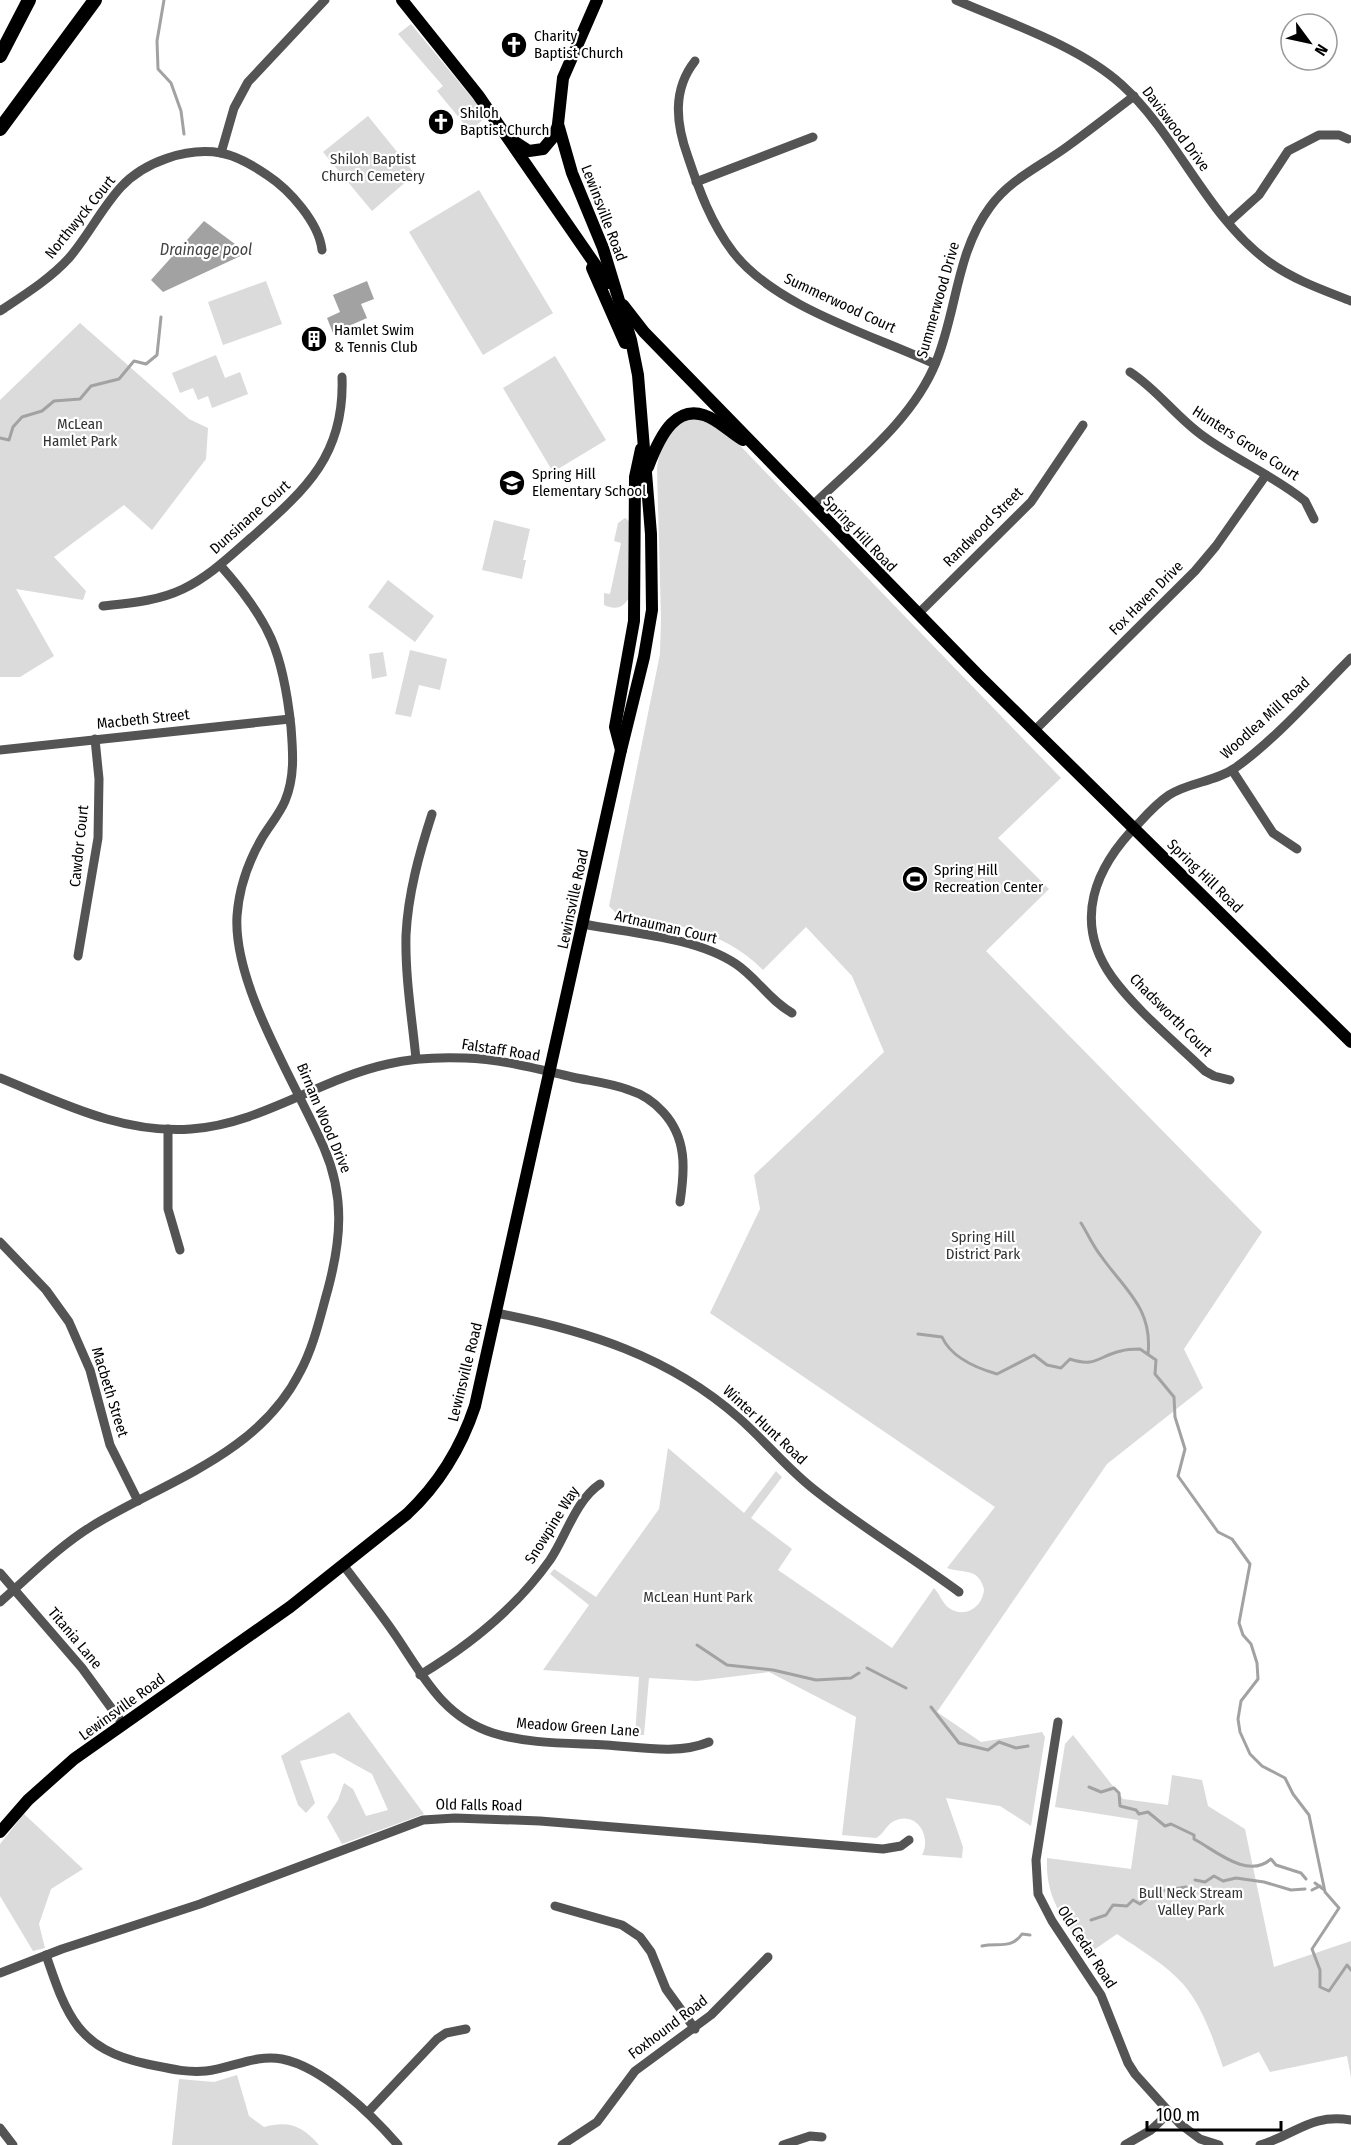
<svg xmlns="http://www.w3.org/2000/svg" width="1351" height="2145" viewBox="0 0 1351 2145" font-family="'Fira Sans Condensed',sans-serif">
<style>
.green{fill:#dbdbdb}
.water{fill:#a2a2a2}
.lines{fill:none;stroke-linecap:round;stroke-linejoin:round}
.stream{stroke:#a2a2a2;stroke-width:3}
.minor{stroke:#545454;stroke-width:9}
.major{stroke:#000;stroke-width:12}
.highway{stroke:#000;stroke-width:14}
.labels{text-anchor:middle;stroke-width:4.5;stroke-linejoin:round;paint-order:stroke}
.poi-label{font-size:15px;fill:#000;stroke:#fff;text-anchor:start}
.street-label{font-size:15px;fill:#000;stroke:#fff}
.park-label{font-size:15px;fill:#323232;stroke:#fff}
.water-label{font-size:16px;font-style:italic;fill:#434343;stroke:#fff}
</style>
<rect width="100%" height="100%" fill="#fff"/>
<g class="green">
<polygon points="411,24 487,116 470,131 437,91 443,86 398,34"/>
<polygon points="368,116 415,174 372,211 323,152"/>
<polygon points="479,190 553,313 483,355 409,232"/>
<polygon points="266,281 282,324 223,345 208,302"/>
<polygon points="80,323 189,419 208,428 206,459 152,530 124,505 54,557 86,591 83,600 16,589 54,656 20,677 0,677 0,400"/>
<polygon points="216,355 225,378 240,372 248,394 212,408 208,396 198,400 193,388 180,393 172,373"/>
<polygon points="555,356 606,440 553,472 503,388"/>
<path d="M 699,418 L 722,427 L 1061,778 L 998,838 L 1049,889 L 986,951 L 1262,1232 L 1184,1349 L 1203,1388 L 1107,1464 L 937,1712 L 981,1742 L 1042,1732 L 1045,1737 L 1031,1826 L 1000,1806 L 946,1798 L 963,1847 L 962,1858 L 922,1855 C 932,1837 917,1810 894,1821 C 886,1825 884,1834 876,1838 L 842,1835 L 856,1717 L 769,1672 L 697,1681 L 649,1678 L 644,1735 L 635,1735 L 639,1677 L 543,1670 L 589,1605 L 550,1574 L 554,1569 L 596,1597 L 659,1509 L 668,1448 L 744,1513 L 776,1471 L 782,1477 L 751,1518 L 792,1549 L 778,1570 L 892,1648 L 934,1588 C 940,1594 942,1603 949,1608 C 965,1619 983,1607 984,1589 C 978,1567 964,1574 947,1568 L 995,1507 L 710,1313 L 760,1209 L 754,1175 L 884,1052 L 852,976 L 806,927 L 763,970 C 722,928 671,925 616,913 L 609,906 L 660,654 L 661,618 L 657,468 L 660,450 L 678,422 Z"/>
<path d="M 625,518 L 629,521 L 631,595 C 624,607 617,611 604,605 L 604,593 L 610,594 L 621,543 L 614,541 L 618,523 Z"/>
<polygon points="494,520 530,529 523,560 526,560 522,579 482,570"/>
<polygon points="388,580 434,616 415,642 368,607"/>
<polygon points="410,650 447,659 440,690 419,685 411,717 395,714"/>
<polygon points="383,652 387,676 372,679 369,654"/>
<polygon points="349,1712 424,1814 342,1844 327,1817 338,1800 344,1783 353,1789 366,1816 388,1810 372,1774 334,1753 300,1761 315,1803 306,1813 298,1805 281,1756"/>
<path d="M 1073,1735 L 1123,1799 L 1168,1805 L 1172,1775 L 1202,1780 L 1208,1806 L 1245,1829 L 1274,1967 L 1351,1941 L 1351,2078 L 1347,2056 L 1270,2072 L 1259,2052 L 1223,2067 C 1213,2039 1203,2007 1183,1984 C 1165,1964 1139,1949 1117,1934 L 1088,1954 C 1065,1920 1045,1901 1047,1858 L 1131,1869 L 1138,1820 L 1055,1807 L 1065,1744 Z"/>
<polygon points="24,1814 83,1869 51,1889 39,1924 45,1948 33,1951 0,1896 0,1844"/>
<path d="M 237,2075 L 249,2116 L 264,2127 C 289,2120 303,2126 319,2145 L 172,2145 L 179,2079 L 214,2082 Z"/>
</g>
<g class="water">
<polygon points="204,221 247,253 163,292 151,280"/>
<polygon points="367,281 374,299 361,304 367,318 333,333 327,318 340,312 333,295"/>
</g>
<g class="lines">
<g class="stream">
<polyline points="164,0 157,41 158,69 171,83 181,111 184,134"/>
<polyline points="0,438 9,440 13,427 22,417 42,411 54,401 80,399 91,386 119,379 134,361 146,364 157,355 161,317"/>
<path d="M 1081,1223 C 1088,1234 1093,1246 1101,1256 C 1124,1289 1153,1308 1148,1354"/>
<path d="M 918,1334 L 942,1337 C 951,1357 976,1368 997,1374 L 1034,1355 L 1047,1365 L 1061,1368 L 1070,1359 C 1096,1368 1098,1356 1121,1351 C 1127,1349 1134,1349 1140,1349 L 1156,1360 L 1155,1374 L 1174,1397 L 1175,1417 L 1185,1449 L 1178,1476 L 1218,1532 L 1232,1539 L 1250,1564 L 1239,1623 L 1243,1635 L 1251,1644 L 1257,1663 L 1258,1679 L 1241,1701 L 1238,1719 L 1240,1732 L 1250,1754 L 1262,1766 L 1285,1778 L 1293,1794 L 1309,1815 L 1325,1892 L 1339,1908 L 1312,1949 L 1320,1970 L 1320,1987 L 1329,1991 L 1347,1965 L 1351,1970"/>
<polyline points="697,1645 727,1665 773,1670 816,1680 851,1678 859,1673"/>
<polyline points="867,1668 906,1688"/>
<polyline points="931,1707 959,1743 988,1750 999,1742 1016,1748 1028,1746"/>
<path d="M 1089,1787 L 1101,1792 L 1114,1788 L 1119,1793 L 1120,1806 L 1136,1810 L 1139,1814 L 1148,1812 L 1165,1826 L 1171,1824 L 1194,1835 L 1194,1839 C 1215,1850 1247,1880 1271,1859 L 1276,1865 L 1301,1873 L 1306,1879"/>
<polyline points="1195,1880 1205,1882 1214,1876 1223,1881 1236,1878 1264,1882 1291,1890 1305,1889"/>
<polyline points="1315,1883 1323,1889"/>
<polyline points="1312,1890 1320,1886"/>
<polyline points="1091,1920 1106,1915 1113,1905 1127,1906 1133,1900 1140,1904 1155,1892 1186,1887"/>
<path d="M 982,1946 C 997,1942 1011,1950 1022,1934 L 1030,1935"/>
</g>
<g class="minor">
<path d="M 956,0 C 1009,23 1079,46 1122,85 C 1178,136 1206,216 1269,262 C 1294,280 1323,290 1351,301"/>
<path d="M 695,61 C 672,90 676,124 688,157 C 699,190 711,223 733,252 C 775,307 873,335 935,364"/>
<polyline points="221,153 234,108 248,82 325,0"/>
<polyline points="696,182 813,137"/>
<polyline points="1229,222 1259,195 1288,151 1319,135 1339,135 1348,139"/>
<path d="M 0,311 C 24,295 50,279 69,258 C 88,236 101,209 121,187 C 144,162 187,147 221,153 C 237,156 254,166 267,175 C 290,190 319,223 322,250"/>
<path d="M 1130,372 C 1158,390 1176,417 1203,436 C 1236,460 1274,476 1305,501 L 1314,519"/>
<path d="M 812,506 C 856,463 913,420 936,362 C 957,311 956,253 990,207 C 1010,179 1041,166 1068,146 C 1090,130 1112,113 1134,96"/>
<path d="M 103,606 C 131,603 158,601 183,589 C 210,576 230,556 252,537 C 306,489 345,455 342,377"/>
<polyline points="918,614 1031,502 1083,425"/>
<polyline points="1034,731 1195,571 1216,546 1266,475"/>
<polyline points="0,750 290,719"/>
<polyline points="1232,770 1273,833 1297,849"/>
<path d="M 583,924 C 630,933 696,937 736,964 C 757,978 769,1000 792,1013"/>
<polyline points="78,956 98,838 99,779 95,739"/>
<path d="M 416,1059 C 412,1018 405,977 406,935 C 408,894 419,854 432,814"/>
<path d="M 0,1078 C 62,1103 122,1134 191,1129 C 262,1124 319,1079 388,1064 C 413,1058 439,1057 465,1058 C 501,1059 537,1069 572,1077 C 590,1081 611,1083 629,1090 C 642,1094 654,1102 663,1112 C 687,1138 685,1169 680,1202"/>
<path d="M 1230,1080 L 1214,1076 L 1205,1071 C 1176,1043 1135,1009 1112,977 C 1072,921 1095,867 1139,823 C 1148,813 1157,803 1169,795 C 1189,782 1215,782 1235,768 C 1274,741 1317,692 1351,658"/>
<polyline points="168,1129 168,1209 180,1250"/>
<polyline points="0,1242 46,1290 69,1322 90,1370 110,1445 138,1501"/>
<path d="M 496,1313 C 585,1330 669,1356 739,1418 C 764,1440 785,1466 811,1487 C 858,1525 910,1556 959,1592"/>
<path d="M 344,1566 C 361,1589 380,1612 396,1636 C 423,1676 443,1717 493,1733 C 528,1744 569,1743 606,1745 C 639,1747 678,1755 709,1742"/>
<polyline points="0,1573 82,1668 123,1724"/>
<path d="M 0,1602 C 30,1576 58,1547 92,1526 C 166,1481 258,1455 300,1372 C 314,1346 320,1317 328,1289 C 341,1240 345,1196 324,1148 C 296,1083 233,986 237,916 C 239,888 248,862 262,838 C 269,826 279,815 285,801 C 295,777 293,753 291,727 C 283,652 270,621 220,565"/>
<path d="M 420,1675 C 470,1645 516,1608 550,1560 C 566,1536 576,1500 600,1484"/>
<polyline points="1058,1722 1036,1860 1038,1894 1052,1921 1101,1995 1128,2063 1135,2074 1180,2124 1200,2139 1219,2145"/>
<polyline points="555,1906 622,1925 640,1937 651,1952 666,1989 695,2029"/>
<path d="M 46,1955 C 67,2017 78,2049 147,2064 C 167,2068 186,2073 206,2071 C 232,2068 256,2054 282,2059 C 323,2067 372,2115 398,2145"/>
<polyline points="0,1973 62,1949 200,1904 423,1820 455,1818 540,1821 883,1849 901,1846 909,1840"/>
<polyline points="368,2112 437,2039 446,2033 466,2029"/>
<polyline points="0,2128 13,2145"/>
<polyline points="562,2145 597,2122 635,2071 711,2015 768,1957"/>
<polyline points="783,2145 810,2136 822,2137"/>
<polyline points="1125,2145 1151,2130 1169,2113"/>
<path d="M 1260,2145 C 1295,2135 1311,2113 1351,2120"/>
</g>
<g class="major">
<polyline points="402,0 478,95 608,283"/>
<polyline points="512,140 529,151 543,149 554,136 558,125"/>
<polyline points="592,268 625,343"/>
<polyline points="623,305 644,332 979,676 1351,1042"/>
<path d="M 648,467 C 659,438 677,396 716,421 C 726,427 734,435 743,440"/>
<polyline points="621,750 615,727 634,621 635,477 641,449"/>
<path d="M 0,1832 L 28,1800 L 74,1759 L 290,1607 L 407,1514 C 440,1483 461,1448 475,1406 L 621,750 L 644,657 L 652,610 L 651,534 L 638,375 L 631,340 L 603,248 L 572,173 L 558,124 L 563,78 L 597,0"/>
</g>
<g class="highway">
<polyline points="0,56 29,0"/>
<polyline points="0,129 95,0"/>
</g>
</g>
<defs>
<g id="church-disc" transform="scale(1.35)"><circle r="9.5" fill="#000" stroke="#fff"/><path d="M-1.2-6h2.4v3.5h3.3v2.4h-3.3V6h-2.4V-.1h-3.3v-2.4h3.3Z" fill="#fff"/></g>
<g id="building-disc" transform="scale(1.35)"><circle r="9.5" fill="#000" stroke="#fff"/><path d="M-4-6H4V6H1V3H-1V6H-4ZM-2.5-4.3h1.7v1.8h-1.7ZM.8-4.3h1.7v1.8H.8ZM-2.5-1h1.7V.8h-1.7ZM.8-1h1.7V.8H.8Z" fill="#fff"/></g>
<g id="school-disc" transform="scale(1.35)"><circle r="9.5" fill="#000" stroke="#fff"/><path d="M0-5L7-2L0 1L-7-2ZM-4 1L0 2.5L4 1V4Q0 6-4 4Z" fill="#fff"/></g>
<g id="stadium-disc" transform="scale(1.35)"><circle r="9.5" fill="#000" stroke="#fff"/><path d="M0-5a6.5 5 0 1 0 0 10a6.5 5 0 1 0 0-10ZM-3.5-1.8h7v3.6h-7Z" fill="#fff"/></g>
</defs>
<g fill-rule="evenodd">
<use href="#church-disc" x="514" y="45"/>
<use href="#church-disc" x="441" y="122"/>
<use href="#building-disc" x="314" y="339"/>
<use href="#school-disc" x="512" y="483"/>
<use href="#stadium-disc" x="915" y="879"/>
</g>
<g class="labels">
<g class="poi-label">
<text x="534" y="41">Charity<tspan x="534" dy="17">Baptist Church</tspan></text>
<text x="460" y="118">Shiloh<tspan x="460" dy="17">Baptist Church</tspan></text>
<text x="334" y="335">Hamlet Swim<tspan x="334" dy="17">&amp; Tennis Club</tspan></text>
<text x="532" y="479">Spring Hill<tspan x="532" dy="17">Elementary School</tspan></text>
<text x="934" y="875">Spring Hill<tspan x="934" dy="17">Recreation Center</tspan></text>
</g>
<g class="street-label">
<text transform="translate(1176 129) rotate(53)" y="5">Daviswood Drive</text>
<text transform="translate(604 213) rotate(69)" y="5">Lewinsville Road</text>
<text transform="translate(80 217) rotate(-51)" y="5">Northwyck Court</text>
<text transform="translate(938 300) rotate(-74)" y="5">Summerwood Drive</text>
<text transform="translate(840 303) rotate(25)" y="5">Summerwood Court</text>
<text transform="translate(1246 443) rotate(33)" y="5">Hunters Grove Court</text>
<text transform="translate(250 517) rotate(-42)" y="5">Dunsinane Court</text>
<text transform="translate(983 527) rotate(-45)" y="5">Randwood Street</text>
<text transform="translate(860 534) rotate(46)" y="5">Spring Hill Road</text>
<text transform="translate(1146 598) rotate(-45)" y="5">Fox Haven Drive</text>
<text transform="translate(1265 718) rotate(-42)" y="5">Woodlea Mill Road</text>
<text transform="translate(143 719) rotate(-6)" y="5">Macbeth Street</text>
<text transform="translate(79 846) rotate(-84)" y="5">Cawdor Court</text>
<text transform="translate(1205 876) rotate(44)" y="5">Spring Hill Road</text>
<text transform="translate(573 899) rotate(-78)" y="5">Lewinsville Road</text>
<text transform="translate(666 927) rotate(13)" y="5">Artnauman Court</text>
<text transform="translate(1171 1015) rotate(45)" y="5">Chadsworth Court</text>
<text transform="translate(501 1050) rotate(9)" y="5">Falstaff Road</text>
<text transform="translate(324 1118) rotate(67)" y="5">Birnam Wood Drive</text>
<text transform="translate(465 1372) rotate(-76)" y="5">Lewinsville Road</text>
<text transform="translate(110 1392) rotate(73)" y="5">Macbeth Street</text>
<text transform="translate(765 1425) rotate(43)" y="5">Winter Hunt Road</text>
<text transform="translate(552 1525) rotate(-58)" y="5">Snowpine Way</text>
<text transform="translate(75 1638) rotate(50)" y="5">Titania Lane</text>
<text transform="translate(122 1707) rotate(-36)" y="5">Lewinsville Road</text>
<text transform="translate(578 1727) rotate(4)" y="5">Meadow Green Lane</text>
<text transform="translate(479 1805) rotate(1)" y="5">Old Falls Road</text>
<text transform="translate(1087 1947) rotate(57)" y="5">Old Cedar Road</text>
<text transform="translate(668 2027) rotate(-37)" y="5">Foxhound Road</text>
</g>
<g class="park-label">
<text x="373" y="164">Shiloh Baptist<tspan x="373" dy="17">Church Cemetery</tspan></text>
<text x="80" y="429">McLean<tspan x="80" dy="17">Hamlet Park</tspan></text>
<text x="983" y="1242">Spring Hill<tspan x="983" dy="17">District Park</tspan></text>
<text x="698" y="1602">McLean Hunt Park</text>
<text x="1191" y="1898">Bull Neck Stream<tspan x="1191" dy="17">Valley Park</tspan></text>
</g>
<g class="water-label">
<text x="206" y="255">Drainage pool</text>
</g>
</g>
<g transform="translate(1309 42) rotate(123)"><circle r="28" fill="#ffffff" stroke="#999999" stroke-width="1.5"/>
<path d="M0-4.5L10 22L0 15L-10 22Z" fill="#000000"/>
<text y="-9" font-size="16" font-weight="bold" text-anchor="middle" fill="#000000">N</text>
</g>
<path d="M1147 2121v9h134v-9" fill="none" stroke="#000000" stroke-width="3"/>
<text x="1156" y="2121" font-size="18" fill="#000000" stroke="#ffffff" stroke-width="4.5" paint-order="stroke">100 m</text>
</svg>
